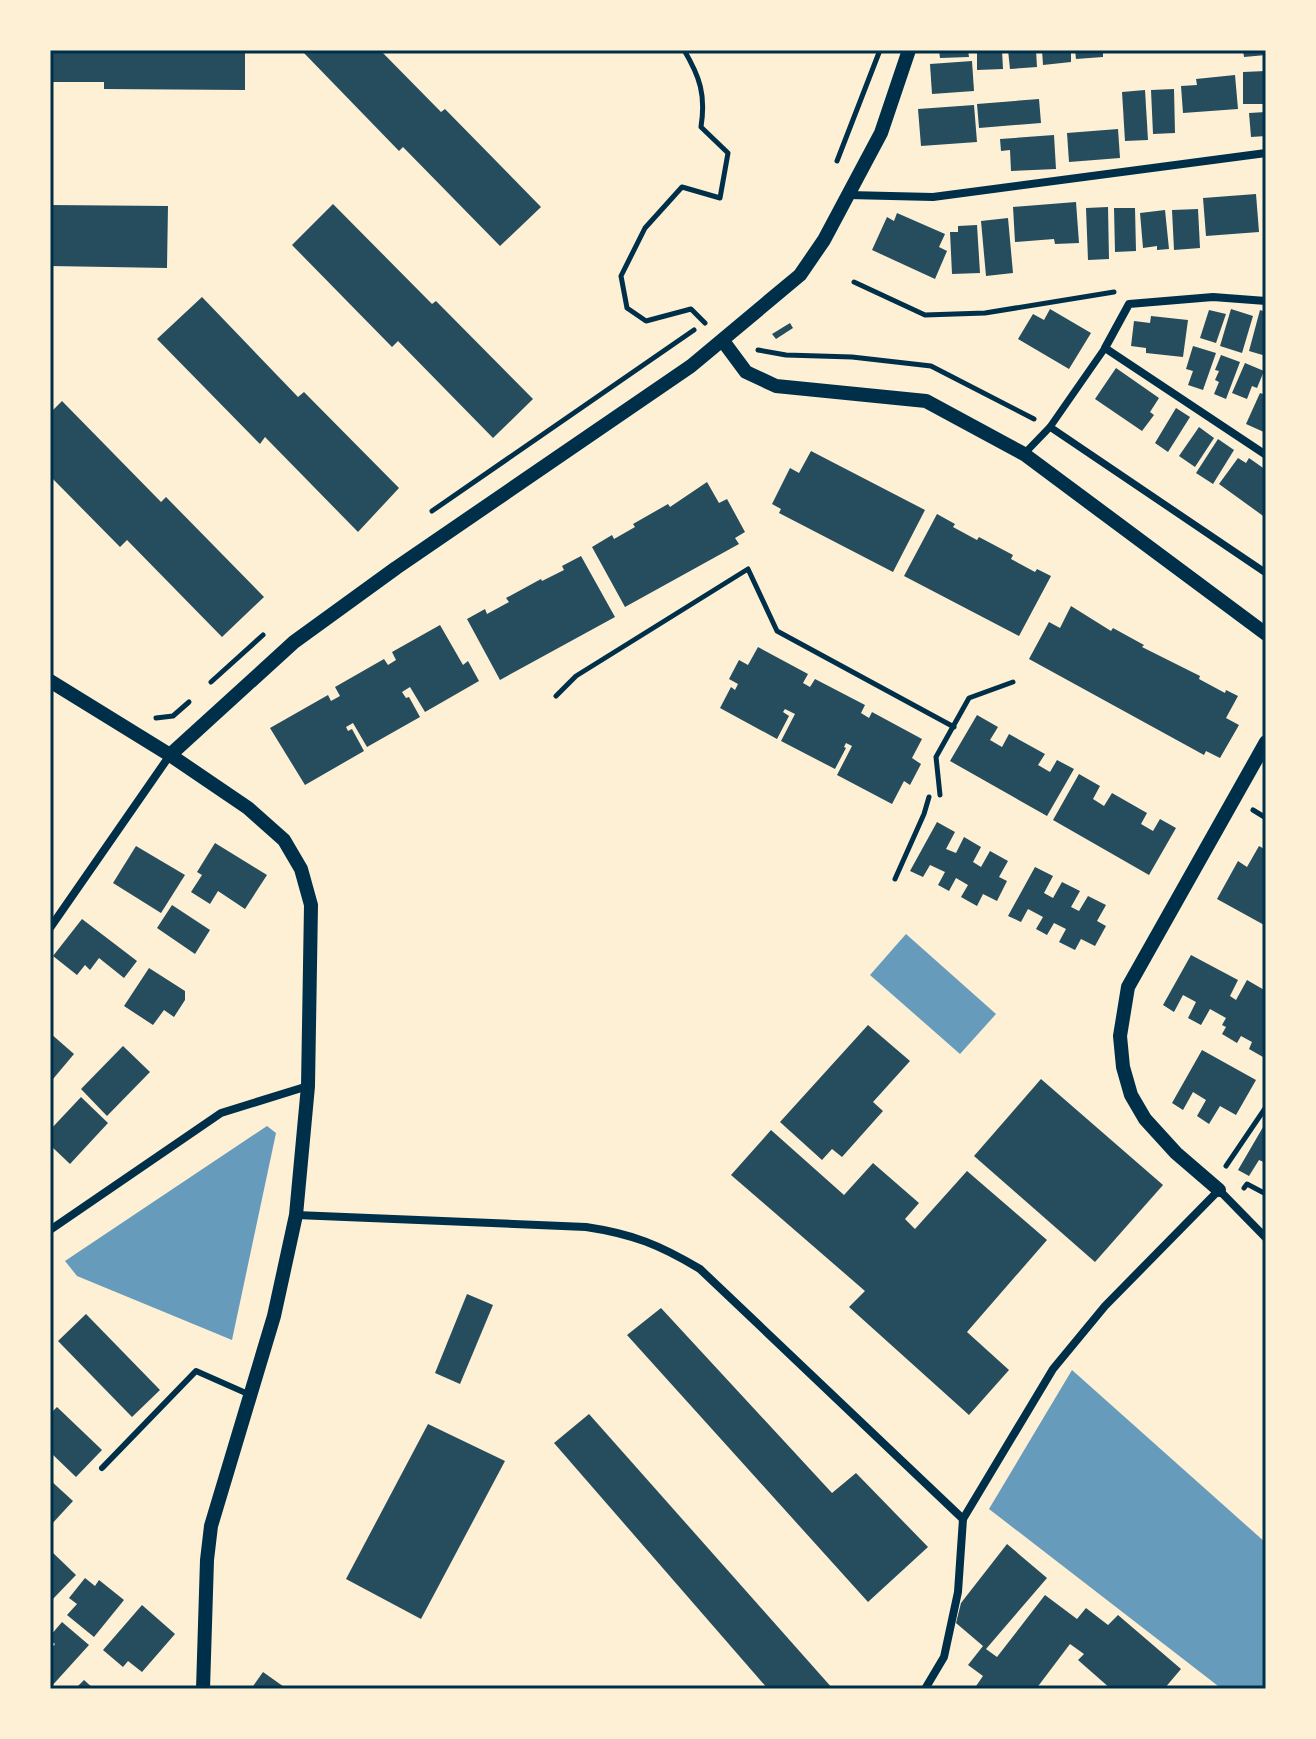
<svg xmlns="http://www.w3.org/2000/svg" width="1316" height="1739" viewBox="0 0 1316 1739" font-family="'Playfair Display',serif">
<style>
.water{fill:#669bbc}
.building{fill:#264d5e}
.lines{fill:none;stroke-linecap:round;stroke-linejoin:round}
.path{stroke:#003049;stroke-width:5}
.service{stroke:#003049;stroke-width:6}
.pedestrian{stroke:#003049;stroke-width:7}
.minor{stroke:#003049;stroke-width:8}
.tertiary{stroke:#003049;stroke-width:14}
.neatline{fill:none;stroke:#003049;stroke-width:3}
</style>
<rect width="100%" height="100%" fill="#fdf0d5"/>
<g class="water">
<polygon points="906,934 996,1014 960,1054 870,975"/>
<polygon points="267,1126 276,1133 232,1340 77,1276 65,1261"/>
<polygon points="1072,1370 1266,1543 1265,1689 1222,1689 989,1509"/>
</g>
<g class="building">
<polygon points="50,50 245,50 245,90 104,89 104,82 50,82"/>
<polygon points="305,50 380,50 441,112 445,109 541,207 500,246 403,147 399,151 303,52"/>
<polygon points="939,50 968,50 969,57 940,58"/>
<polygon points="977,50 1002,50 1003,69 977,70"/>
<polygon points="1008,50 1036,50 1037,67 1010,69"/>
<polygon points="1042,50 1071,50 1071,62 1043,65"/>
<polygon points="1075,50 1103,50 1103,57 1076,59"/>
<polygon points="1243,50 1266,50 1266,55 1244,57"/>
<polygon points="972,61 974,91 932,94 930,64"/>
<polygon points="1266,71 1265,104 1243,104 1243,72"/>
<polygon points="1235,75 1238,109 1183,113 1181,86 1197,85 1196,79"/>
<polygon points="1174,89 1175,133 1153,134 1151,90"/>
<polygon points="1145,90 1148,140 1125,141 1122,92"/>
<polygon points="1039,99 1041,123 979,128 977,104"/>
<polygon points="974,105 977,142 921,146 918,109"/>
<polygon points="1266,112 1266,136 1251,137 1249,113"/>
<polygon points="1118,129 1120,158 1069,162 1067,133"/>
<polygon points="1054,135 1056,169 1011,171 1010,150 1001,151 1000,139"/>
<polygon points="1256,194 1259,232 1206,236 1203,198"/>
<polygon points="1076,202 1079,243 1055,244 1054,239 1015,242 1013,207"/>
<polygon points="333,204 432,304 436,301 533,399 493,438 398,341 392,347 292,245"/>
<polygon points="50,205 168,206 167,268 50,266"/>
<polygon points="1108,207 1109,259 1088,260 1086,208"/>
<polygon points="1114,208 1135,208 1136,251 1115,252"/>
<polygon points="1198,209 1200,248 1174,250 1172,210"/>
<polygon points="1165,210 1169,249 1157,250 1157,246 1143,248 1140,213"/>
<polygon points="897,213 945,234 939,247 947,251 935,279 872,250 887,217 894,221"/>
<polygon points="1008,218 1013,273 986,276 981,221"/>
<polygon points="977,225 980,273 952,274 950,232 958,232 958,226"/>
<polygon points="202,297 298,397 304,392 399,488 358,532 265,437 260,444 157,339"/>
<polygon points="1050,309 1091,333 1069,369 1018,339 1033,314 1044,320"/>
<polygon points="1231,309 1253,316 1242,353 1220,346"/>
<polygon points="1209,310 1226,314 1216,343 1200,338"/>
<polygon points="1260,310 1266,312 1266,356 1249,351"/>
<polygon points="1151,316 1188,320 1183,357 1146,353 1146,348 1131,346 1134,321 1150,323"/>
<polygon points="790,323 793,328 776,339 772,334"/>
<polygon points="1193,346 1216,353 1203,390 1188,385 1193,371 1186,369"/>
<polygon points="1221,355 1240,362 1226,399 1214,394 1219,382 1215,380 1219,371 1215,370"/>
<polygon points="1245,363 1264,371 1257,388 1252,386 1247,399 1232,393"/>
<polygon points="1116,368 1159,398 1150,412 1154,415 1142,431 1095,399"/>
<polygon points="1260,393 1266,395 1266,433 1246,424"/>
<polygon points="62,401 161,502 166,497 264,597 222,637 127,540 120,547 50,476 50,413"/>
<polygon points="1176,408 1190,417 1168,452 1155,443"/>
<polygon points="1199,427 1214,438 1195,467 1179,456"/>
<polygon points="1218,439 1234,450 1213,484 1196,473"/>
<polygon points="811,451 925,510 893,572 779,513 781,509 772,504 790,468 799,473"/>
<polygon points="1238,458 1246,463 1249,458 1266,470 1266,518 1219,484"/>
<polygon points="707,482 719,503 727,499 745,532 735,538 739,544 625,607 592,547 612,535 614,539 635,527 633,524 668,504 670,507"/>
<polygon points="937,514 955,524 953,527 977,540 979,537 1013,555 1011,559 1035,572 1037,569 1051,576 1019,636 904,576"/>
<polygon points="581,556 615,617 500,680 467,619 485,609 487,614 509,602 506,598 541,579 542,581 564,570 562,566"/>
<polygon points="1071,606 1111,631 1113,628 1144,645 1142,647 1200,676 1199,679 1225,693 1226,690 1238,696 1226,718 1239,725 1220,758 1206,751 1204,755 1029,659 1049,622 1060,628"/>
<polygon points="440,625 463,665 468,661 479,681 425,712 410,687 402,692 406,698 409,697 420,717 367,747 353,723 346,727 348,731 352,729 364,751 305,785 270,728 328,695 331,701 340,696 335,687 384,659 388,665 396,660 392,652"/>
<polygon points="758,647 808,674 803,683 810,687 815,679 865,705 861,713 869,718 872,712 922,739 912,758 921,764 910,785 904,781 892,804 837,775 852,746 846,743 844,747 846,748 835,769 781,741 795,714 785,709 783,712 789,716 777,739 720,708 731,687 735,690 738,684 729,679 739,660 748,665"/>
<polygon points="977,715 998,727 990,740 1002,747 1009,734 1045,754 1038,765 1050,772 1057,760 1074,769 1047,816 950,761"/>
<polygon points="1079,774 1100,786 1093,799 1104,806 1112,793 1147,813 1141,824 1153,831 1160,819 1176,828 1149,875 1053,820"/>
<polygon points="937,822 955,832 946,849 956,853 964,837 981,847 973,862 981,867 990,851 1008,861 999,877 1007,881 997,901 983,894 977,906 961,897 968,885 956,878 949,891 938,885 945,872 930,865 923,877 910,871"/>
<polygon points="215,843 267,875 245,909 218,891 210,904 191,892 202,875 197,872"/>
<polygon points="136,846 185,875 161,913 113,883"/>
<polygon points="1259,846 1266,850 1266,926 1217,899 1238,861 1247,867"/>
<polygon points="1035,867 1053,876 1044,893 1053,898 1062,882 1080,891 1071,907 1079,911 1088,896 1106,905 1097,921 1106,926 1095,946 1081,939 1075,950 1059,942 1066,929 1054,923 1047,935 1036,929 1043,917 1028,909 1021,922 1008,916"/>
<polygon points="172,905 210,930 195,954 157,928"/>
<polygon points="82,919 137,961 124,978 99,958 90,970 85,965 77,975 53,956"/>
<polygon points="1191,955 1238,980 1230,996 1236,1000 1247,980 1266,991 1266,1051 1263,1057 1249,1049 1252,1042 1241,1036 1237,1043 1222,1034 1226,1027 1222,1025 1226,1018 1210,1009 1201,1025 1188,1018 1196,1002 1183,995 1174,1012 1163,1005"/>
<polygon points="149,968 185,991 185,1000 174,1017 164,1010 153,1025 124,1006"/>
<polygon points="868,1025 910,1061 873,1102 883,1111 842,1157 832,1149 822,1160 780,1122"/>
<polygon points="50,1033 74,1054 53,1079 50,1076"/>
<polygon points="123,1046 150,1072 107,1116 81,1089"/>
<polygon points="1202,1050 1256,1080 1236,1115 1220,1106 1209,1124 1197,1116 1206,1100 1193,1092 1183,1110 1172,1103"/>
<polygon points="1041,1079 1163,1185 1095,1262 974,1156"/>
<polygon points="81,1097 108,1123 70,1164 50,1145 50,1130"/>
<polygon points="1266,1122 1266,1163 1259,1160 1249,1176 1238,1170"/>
<polygon points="771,1130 844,1195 873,1163 919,1203 905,1219 915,1229 967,1171 1047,1240 967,1332 1009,1370 969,1415 849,1307 865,1291 731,1175"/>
<polygon points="467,1294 493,1305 460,1384 435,1373"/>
<polygon points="661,1308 832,1493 856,1473 928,1547 868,1602 627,1335"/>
<polygon points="86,1314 160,1390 132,1417 58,1341"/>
<polygon points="57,1407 102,1450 76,1477 50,1452 50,1414"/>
<polygon points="589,1414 833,1689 768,1689 554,1443"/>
<polygon points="428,1424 505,1461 421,1619 346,1579"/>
<polygon points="50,1480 73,1501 50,1526"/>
<polygon points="1007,1544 1047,1578 986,1649 997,1657 1045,1595 1077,1619 1086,1608 1108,1625 1118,1615 1181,1669 1164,1689 1111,1689 1078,1660 1084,1654 1070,1644 1036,1689 974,1689 983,1676 968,1665 983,1646 956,1623 961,1603"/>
<polygon points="50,1550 76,1575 50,1602"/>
<polygon points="85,1578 95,1586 99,1580 124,1600 94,1637 67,1615 77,1604 69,1598"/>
<polygon points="142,1605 175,1634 142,1672 128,1661 123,1667 103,1650"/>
<polygon points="62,1622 89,1645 50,1688 50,1650 55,1644 50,1640 50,1636"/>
<polygon points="263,1672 287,1689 251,1689"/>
<polygon points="84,1680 94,1689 75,1689"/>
</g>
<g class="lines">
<g class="path">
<path d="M 684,50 C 700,77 706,95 701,127 L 728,153 L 720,198 L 682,187 L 645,228 L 621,276 L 627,308 L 646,321 L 691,309 L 705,323"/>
<polyline points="837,161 880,50"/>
<polyline points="854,282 925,315 985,313 1114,292"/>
<polyline points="758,350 786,355 852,357 931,366 1034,419"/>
<polyline points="432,511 694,330"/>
<polyline points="211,682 263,635"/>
<polyline points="556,696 576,676 748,569 777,631 954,727"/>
<polyline points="156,718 173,716 189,702"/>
<polyline points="940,795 936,757 969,698 1013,682"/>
<polyline points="1253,810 1266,818"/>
<polyline points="895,879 924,814 929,797"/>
<polyline points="1226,1166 1266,1107"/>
<polyline points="1244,1188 1247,1184 1266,1194"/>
</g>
<polyline class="service" points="102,1468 196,1371 248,1394"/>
<g class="pedestrian">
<polyline points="1050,427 1266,573"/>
<polyline points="1024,454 1050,427 1105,348"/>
</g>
<g class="minor">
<polyline points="848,195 933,197 1266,153"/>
<polyline points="1266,301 1213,297 1129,304 1105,348 1266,455"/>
<polyline points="50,928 170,755"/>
<path d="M 296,1215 L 586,1227 C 633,1234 660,1245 700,1269 L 963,1519 L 1053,1369 L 1105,1306 L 1219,1190 L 1266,1238"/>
<polyline points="50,1230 221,1113 308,1086"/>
<polyline points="925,1689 944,1657 958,1592 963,1519"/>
</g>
<g class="tertiary">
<polyline points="723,341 746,372 776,386 926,401 1024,454 1266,634"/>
<polyline points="50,681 170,755 248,808 284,840 301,869 311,905 308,1086 296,1215 274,1316 211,1526 207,1560 203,1689"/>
<polyline points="170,755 294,642 396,568 691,366 800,275 824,240 881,133 909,50"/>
<polyline points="1219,1190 1176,1153 1145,1119 1131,1095 1123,1067 1120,1036 1128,987 1266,742"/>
</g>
</g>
<rect width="1316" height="1739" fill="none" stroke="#fdf0d5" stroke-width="104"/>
<rect x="52" y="52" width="1212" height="1635" class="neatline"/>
</svg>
